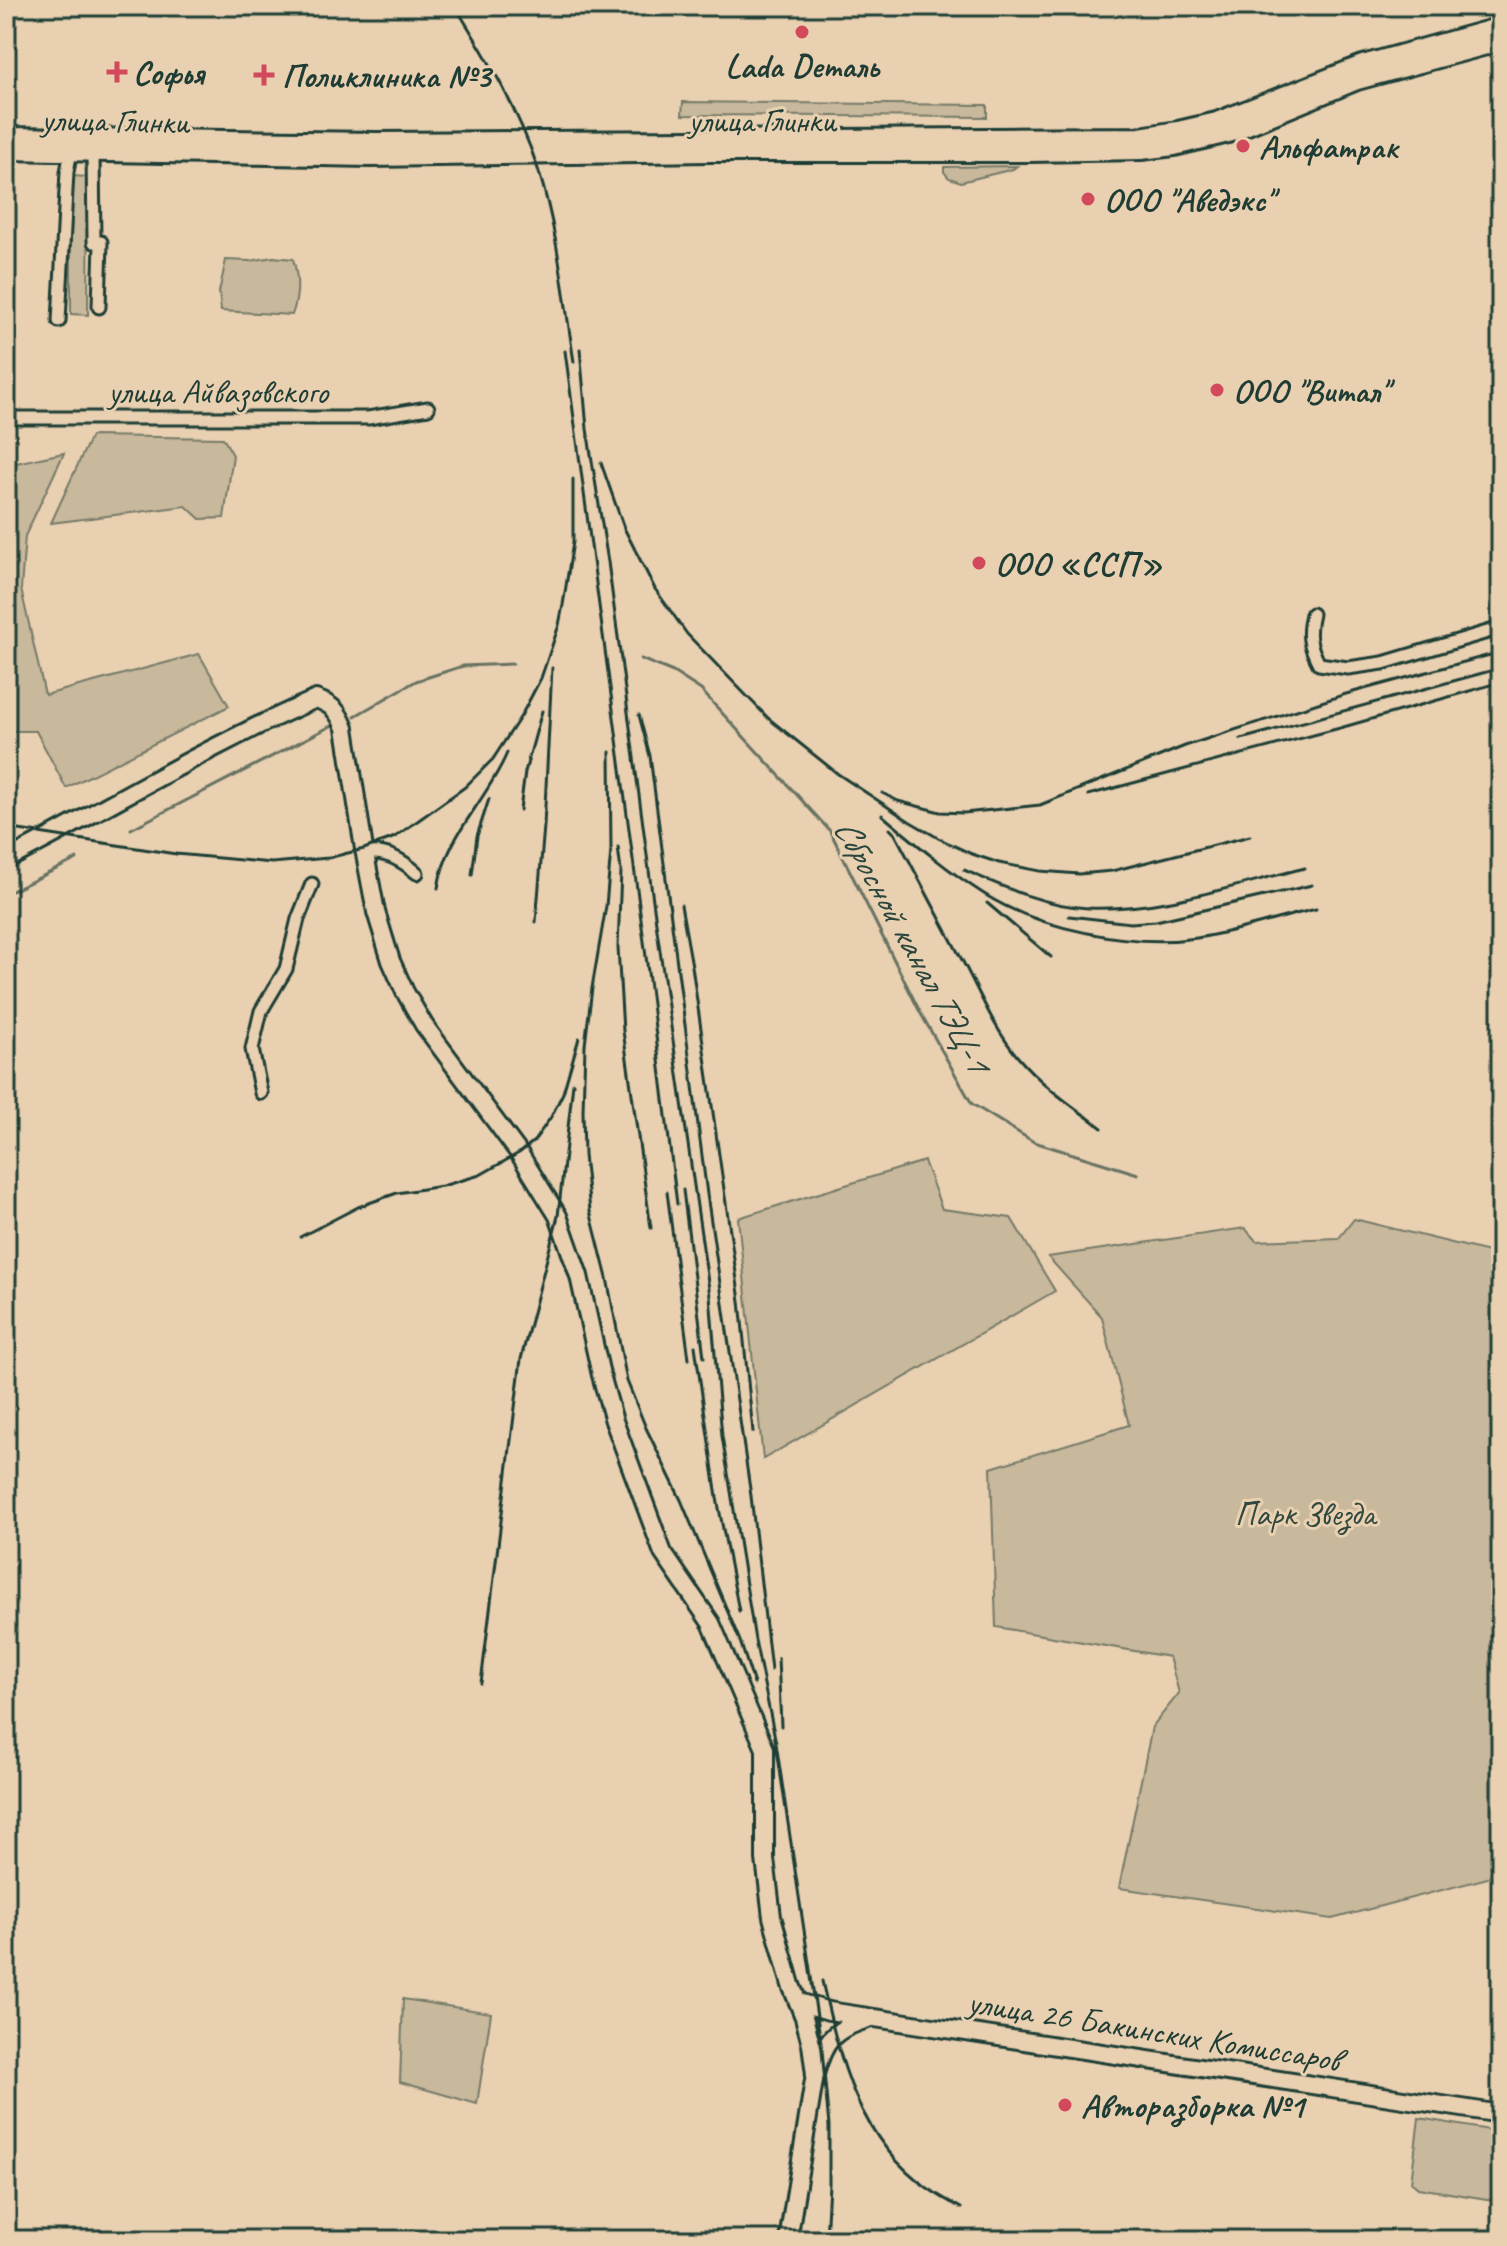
<svg xmlns="http://www.w3.org/2000/svg" width="1507" height="2246" viewBox="0 0 1507 2246" font-family="Caveat,sans-serif">
<style>
.green{fill:#c8b89c;stroke:#747a68;stroke-width:2}
.lines{fill:none;stroke-linecap:round;stroke-linejoin:round}
.stream{stroke:#687262;stroke-width:3}
.minor-casing{stroke:#1f3d34;stroke-width:17}
.secondary-casing{stroke:#1f3d34;stroke-width:22}
.trunk-casing{stroke:#1f3d34;stroke-width:24}
.minor{stroke:#e9d0b1;stroke-width:11}
.secondary{stroke:#e9d0b1;stroke-width:16}
.trunk{stroke:#e9d0b1;stroke-width:18}
.rail{stroke:#1f3d34;stroke-width:3}
.poi-dot{fill:#d1495b;stroke:#e9d0b1;stroke-width:3}
.labels{text-anchor:middle;stroke-width:6;stroke-linejoin:round;paint-order:stroke}
.poi-label{font-size:34px;font-weight:bold;fill:#1f3d34;stroke:#e9d0b1;text-anchor:start}
.street-label{font-size:34px;fill:#1f3d34;stroke:#e9d0b1}
.park-label{font-size:34px;fill:#30493e;stroke:#e9d0b1}
.water-label{font-size:36px;font-style:italic;fill:#2b463c;stroke:#e9d0b1}
</style>
<rect width="100%" height="100%" fill="#e9d0b1"/>
<filter id="ink" filterUnits="userSpaceOnUse"><feTurbulence type="fractalNoise" baseFrequency=".0125" numOctaves="2"/><feDisplacementMap in="SourceGraphic" scale="16" xChannelSelector="R" yChannelSelector="G"/><feConvolveMatrix kernelMatrix="1 2 1 2 8 2 1 2 1" color-interpolation-filters="sRGB"/></filter>
<g filter="url(#ink)">
<g class="green">
<polygon points="683,102 987,105 987,117 682,115"/>
<polygon points="1017,166 1013,169 961,182 949,178 944,172 944,167"/>
<polygon points="71,176 89,177 88,315 71,314"/>
<path d="M 273,257 L 293,259 C 299,278 299,296 292,315 L 221,311 L 219,292 L 226,260 L 250,261 Z"/>
<polygon points="91,436 223,438 233,455 224,518 200,519 186,506 51,523"/>
<polygon points="64,453 25,536 21,589 45,695 199,654 229,706 66,788 36,731 6,731 6,465"/>
<polygon points="924,1161 942,1209 1011,1218 1055,1291 763,1459 738,1218"/>
<polygon points="1354,1219 1501,1255 1501,1856 1488,1878 1332,1919 1119,1888 1152,1727 1179,1693 1169,1657 996,1627 991,1468 1129,1425 1102,1317 1048,1257 1245,1228 1256,1241 1339,1238"/>
<polygon points="403,1999 491,2013 477,2104 400,2082"/>
<polygon points="1419,2118 1501,2132 1500,2201 1418,2188 1411,2182"/>
</g>
<g class="lines">
<g class="stream">
<polyline points="641,659 673,672 701,690 830,831 920,1012 972,1104 1034,1142 1138,1174"/>
<polyline points="355,716 416,681 463,666 513,664"/>
<polyline points="131,829 331,726"/>
<polyline points="6,894 77,859"/>
</g>
<g class="minor-casing">
<g id="minor">
<polyline points="93,152 94,242 101,242 99,307"/>
<polyline points="59,321 67,172 71,151"/>
<polyline points="6,418 368,418 428,408"/>
<path d="M 1312,614 C 1307,635 1309,645 1319,664 L 1348,668 L 1383,663 L 1501,628"/>
<path d="M 365,854 C 385,849 403,861 417,873"/>
<polyline points="261,1093 252,1049 261,1011 286,969 298,919 312,884"/>
</g>
</g>
<g class="secondary-casing">
<g id="secondary">
<path d="M 6,860 C 109,807 209,745 316,699 C 333,705 338,711 345,728 L 364,849 L 376,912 L 391,961 L 405,992 L 424,1025 L 519,1153 L 558,1216 L 579,1276 L 601,1375 L 614,1421 L 663,1553 L 711,1623 L 765,1749 L 765,1859 L 772,1917 L 791,1985 L 804,2017 L 811,2044 L 815,2074"/>
<polyline points="799,2002 829,2011 1501,2114"/>
<path d="M 788,2240 L 815,2074 C 824,2041 833,2029 868,2019"/>
</g>
</g>
<g class="trunk-casing">
<g id="trunk">
<polyline points="6,137 377,142 1140,137 1178,131 1217,122 1363,65 1501,27"/>
<polyline points="6,150 370,157 710,152 1030,152 1141,150 1174,146 1228,133 1357,80 1501,41"/>
</g>
</g>
<use href="#minor" class="minor"/>
<use href="#secondary" class="secondary"/>
<use href="#trunk" class="trunk"/>
<g class="rail">
<path d="M 455,6 C 487,57 519,111 538,169 C 558,231 564,298 574,362"/>
<polyline points="580,349 587,429 608,562 656,923 710,1296 722,1436 755,1640 776,1743 822,2050 829,2126 829,2184 826,2240"/>
<polyline points="565,351 647,964 677,1204"/>
<polyline points="601,463 624,528 655,589 687,634 768,718 838,774 909,821 940,839 972,854 999,863 1040,871 1079,874 1112,871 1250,836"/>
<polyline points="639,715 650,756 707,1194 751,1496 771,1670"/>
<polyline points="1241,739 1501,668"/>
<polyline points="610,752 611,850 606,906 592,988 585,1045 583,1111 584,1155 590,1211 607,1278 627,1381 646,1428 681,1500 740,1641 754,1684"/>
<polyline points="882,793 898,801 940,812 964,813 1040,805 1185,746 1346,694 1501,652"/>
<polyline points="1088,795 1340,728 1501,682"/>
<polyline points="520,810 525,772 542,711"/>
<path d="M 882,815 C 915,843 948,871 984,894 C 1039,929 1132,948 1197,938 C 1236,932 1277,918 1316,909"/>
<polyline points="6,828 176,854 272,863 328,858 364,849 395,837 465,787 493,759 521,716 541,678 559,625 563,605 573,542 573,479"/>
<path d="M 890,829 L 895,834 C 917,876 940,918 962,960 C 980,993 993,1027 1017,1056 C 1041,1085 1072,1106 1102,1128"/>
<polyline points="618,847 621,871 618,947 623,1031 651,1228"/>
<path d="M 964,870 C 1003,887 1045,906 1088,908 C 1162,911 1234,885 1305,868"/>
<polyline points="472,875 477,836 489,799"/>
<path d="M 438,888 C 446,835 487,801 507,753"/>
<polyline points="987,903 1051,957"/>
<polyline points="681,905 692,966 740,1301 753,1432"/>
<polyline points="1069,916 1131,923 1156,921 1312,885"/>
<polyline points="536,922 544,826 552,668"/>
<polyline points="683,1190 704,1357"/>
<polyline points="667,1192 689,1359"/>
<polyline points="300,1237 358,1207 397,1193 442,1186 480,1175 519,1153 534,1141 551,1117 563,1093 579,1038"/>
<polyline points="695,1346 717,1498 739,1611"/>
<polyline points="778,1658 781,1726"/>
<polyline points="481,1683 521,1359 558,1216 573,1083"/>
<path d="M 822,1981 C 840,2060 858,2140 929,2189 C 939,2196 950,2202 961,2208"/>
</g>
</g>
</g>
<g class="poi-dot">
<circle cx="802" cy="32" r="8"/>
<path d="M113 60h8v8h8v8h-8v8h-8v-8h-8v-8h8z"/>
<path d="M260 63h8v8h8v8h-8v8h-8v-8h-8v-8h8z"/>
<circle cx="1243" cy="146" r="8"/>
<circle cx="1088" cy="199" r="8"/>
<circle cx="1217" cy="390" r="8"/>
<circle cx="979" cy="563" r="8"/>
<circle cx="1065" cy="2105" r="8"/>
</g>
<g class="labels">
<g class="poi-label">
<text x="802" y="77" text-anchor="middle">Lada Dеталь</text>
<text x="133" y="84">Софья</text>
<text x="282" y="87">Поликлиника №3</text>
<text x="1259" y="158">Альфатрак</text>
<text x="1104" y="211">ООО "Аведэкс"</text>
<text x="1233" y="402">ООО "Витал"</text>
<text x="995" y="575">ООО «ССП»</text>
<text x="1081" y="2117">Авторазборка №1</text>
</g>
<g class="street-label">
<text transform="translate(115 120) rotate(1)" y="12">улица Глинки</text>
<text x="762" y="132">улица Глинки</text>
<text x="218" y="403">улица Айвазовского</text>
<text transform="translate(1154 2030) rotate(9)" y="12">улица 26 Бакинских Комиссаров</text>
</g>
<g class="park-label">
<text x="1305" y="1525">Парк Звезда</text>
</g>
<g class="water-label">
<text transform="translate(913 944) rotate(61)" y="13">Сбросной канал ТЭЦ-1</text>
</g>
</g>
<rect width="1507" height="2246" fill="none" stroke="#e9d0b1" stroke-width="32"/>
<rect x="16" y="16" width="1475" height="2214" fill="none" stroke="#1f3d34" stroke-width="3" filter="url(#ink)"/>
</svg>
